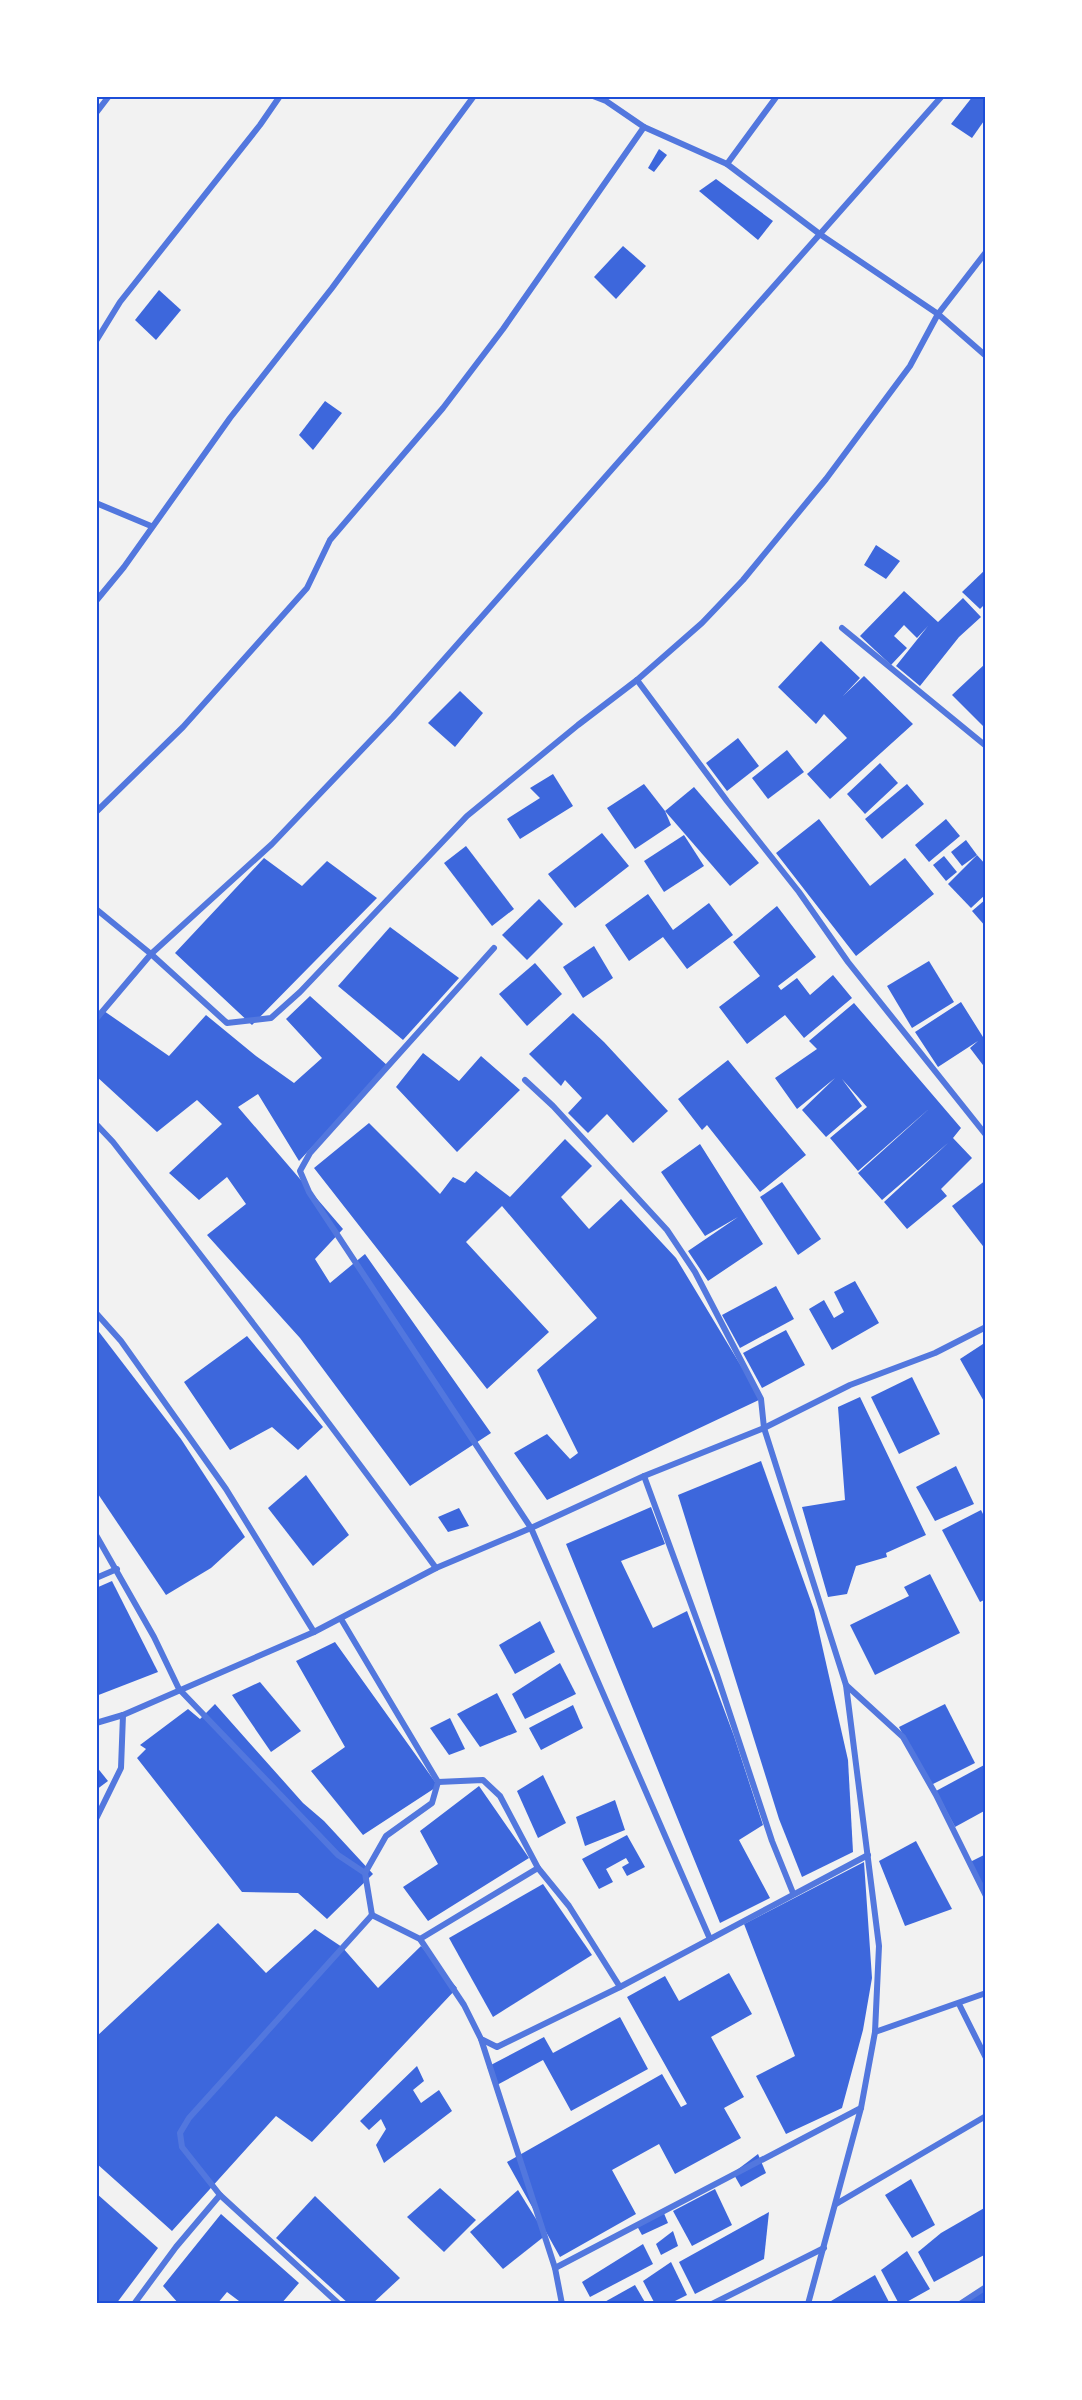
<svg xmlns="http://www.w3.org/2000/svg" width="1082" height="2400" viewBox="0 0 1082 2400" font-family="'PT Sans',sans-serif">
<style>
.building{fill:#3d67dc}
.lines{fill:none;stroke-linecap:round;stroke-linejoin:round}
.minor{stroke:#5277de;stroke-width:6}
.neatline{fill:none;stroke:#1d4ed8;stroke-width:2}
</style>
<rect width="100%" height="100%" fill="#f2f2f2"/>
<g class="building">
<polygon points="973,96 981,96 986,101 986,118 972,138 951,124"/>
<polygon points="659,149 667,155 654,172 648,168"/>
<polygon points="716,179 773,221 758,240 699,191"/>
<polygon points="623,246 646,266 616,299 594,277"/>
<polygon points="159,290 181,310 156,340 135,320"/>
<polygon points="325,401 342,413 313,450 299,435"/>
<polygon points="876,545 900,561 886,579 864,565"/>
<polygon points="986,569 986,603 980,609 962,592"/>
<polygon points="904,591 938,622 963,598 981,617 959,637 920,686 896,666 928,626 917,638 904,625 894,636 907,648 891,665 860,636"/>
<polygon points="821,641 860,678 843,696 864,676 913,724 830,799 807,774 847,738 824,714 816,724 778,687"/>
<polygon points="986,663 986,729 952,695"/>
<polygon points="460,691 483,713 455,747 428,723"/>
<polygon points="738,738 759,766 727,791 706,763"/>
<polygon points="787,750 804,772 768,799 752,778"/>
<polygon points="880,763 898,783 865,814 847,794"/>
<polygon points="553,774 573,806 520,839 507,819 540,798 530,788"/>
<polygon points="644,784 665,811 671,825 635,849 607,808"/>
<polygon points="907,784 924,804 882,839 865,819"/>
<polygon points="694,787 759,863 730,886 665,811"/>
<polygon points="819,819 870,886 905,858 934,894 856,956 776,853"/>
<polygon points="946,819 960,836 929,862 915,845"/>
<polygon points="602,833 629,866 575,908 548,874"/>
<polygon points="684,835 704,866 664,892 644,861"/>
<polygon points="966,840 977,855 962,866 951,852"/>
<polygon points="466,846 514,909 492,926 444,863"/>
<polygon points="977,855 986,865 986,894 971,908 948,884"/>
<polygon points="944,856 957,872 946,881 933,865"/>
<polygon points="264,858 302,886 327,861 377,898 252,1025 175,953"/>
<polygon points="648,894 673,930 709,903 733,935 687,969 663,937 629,961 605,925"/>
<polygon points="539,899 563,924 527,960 502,935"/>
<polygon points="986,899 986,927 972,911"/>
<polygon points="777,906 816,957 778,986 781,990 797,978 810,995 833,975 852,998 804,1038 785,1015 747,1044 719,1007 760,976 733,942"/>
<polygon points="390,927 459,978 403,1040 338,986"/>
<polygon points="594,946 613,978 583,998 563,967"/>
<polygon points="929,961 954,1002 912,1028 887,986"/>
<polygon points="535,963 562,994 527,1026 499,994"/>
<polygon points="310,996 388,1066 299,1161 258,1094 238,1107 343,1229 315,1259 330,1283 365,1254 491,1433 410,1486 300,1338 207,1235 246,1204 227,1177 199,1200 169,1173 222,1124 197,1100 157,1132 96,1076 96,1021 104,1011 169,1056 206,1015 256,1056 294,1083 322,1058 286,1019"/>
<polygon points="961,1002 983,1037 986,1035 986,1069 970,1048 978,1041 938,1067 915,1032"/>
<polygon points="854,1003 961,1128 953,1138 972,1158 941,1189 947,1196 907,1229 884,1202 948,1143 882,1200 858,1173 930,1108 858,1171 830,1138 867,1107 842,1079 862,1106 826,1137 802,1110 835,1078 797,1109 775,1078 817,1049 809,1041"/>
<polygon points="573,1013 604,1042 668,1111 633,1143 607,1114 588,1133 568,1113 582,1098 565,1080 561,1086 529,1054"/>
<polygon points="423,1053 459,1081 481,1056 520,1090 457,1152 396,1087"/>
<polygon points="728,1060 806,1155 760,1192 707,1125 702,1130 678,1099"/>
<polygon points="369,1123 440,1194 453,1177 465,1183 476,1171 510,1197 565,1139 592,1166 561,1197 589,1229 621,1199 676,1258 761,1399 547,1500 514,1453 547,1434 570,1459 578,1453 537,1370 597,1318 502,1206 466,1242 549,1332 487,1389 314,1168"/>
<polygon points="700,1144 763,1244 708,1281 688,1251 738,1217 705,1236 661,1172"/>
<polygon points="986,1180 986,1250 952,1206"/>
<polygon points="782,1182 821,1239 798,1255 760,1197"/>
<polygon points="855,1281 879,1323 832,1350 809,1309 824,1300 834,1318 844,1312 834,1292"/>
<polygon points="776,1286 794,1319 740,1348 722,1315"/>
<polygon points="96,1328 181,1439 245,1537 211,1568 166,1595 96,1491"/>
<polygon points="786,1330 805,1365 762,1388 743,1353"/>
<polygon points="247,1336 323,1427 298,1450 272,1427 230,1450 184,1382"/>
<polygon points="986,1342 986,1405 960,1359"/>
<polygon points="912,1377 940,1434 899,1454 871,1397"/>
<polygon points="860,1397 926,1535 886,1553 887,1557 856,1566 847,1594 828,1597 802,1507 845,1500 838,1407"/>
<polygon points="761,1461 814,1610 848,1760 853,1852 802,1877 779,1819 678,1495"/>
<polygon points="956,1466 974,1504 935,1521 916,1487"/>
<polygon points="306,1475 349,1535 313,1566 268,1508"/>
<polygon points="651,1507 665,1544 621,1561 653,1628 687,1611 734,1736 763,1825 739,1840 770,1898 720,1923 566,1544"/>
<polygon points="459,1508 469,1526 448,1532 438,1517"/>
<polygon points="981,1510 986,1520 986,1599 980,1602 942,1530"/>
<polygon points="930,1574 960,1633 875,1675 850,1625 909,1596 904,1587"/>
<polygon points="112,1581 158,1672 96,1696 96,1588"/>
<polygon points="540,1621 555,1652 515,1674 499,1645"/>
<polygon points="335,1642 438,1786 363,1835 311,1771 345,1747 296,1661"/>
<polygon points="560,1663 576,1694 525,1719 512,1694"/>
<polygon points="260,1682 301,1731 271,1752 232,1695"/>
<polygon points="497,1693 517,1732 480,1747 457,1714"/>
<polygon points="215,1704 303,1803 324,1821 373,1874 327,1919 298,1893 242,1892 137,1758 146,1749 140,1745 188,1709 200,1719"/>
<polygon points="945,1704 975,1763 929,1786 899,1727"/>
<polygon points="573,1705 583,1728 541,1750 529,1728"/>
<polygon points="450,1718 465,1749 449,1755 430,1728"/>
<polygon points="986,1764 986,1810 955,1827 936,1791"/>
<polygon points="96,1766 108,1781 96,1790"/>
<polygon points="543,1775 566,1823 538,1838 517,1791"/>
<polygon points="479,1786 529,1858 428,1921 403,1887 438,1864 420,1831"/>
<polygon points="615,1800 625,1830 585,1846 576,1817"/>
<polygon points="627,1835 645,1867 627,1876 622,1867 629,1863 626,1858 606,1869 613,1882 599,1889 582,1859"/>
<polygon points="916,1841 952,1909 905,1926 879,1861"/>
<polygon points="986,1854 986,1893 970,1862"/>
<polygon points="864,1862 872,1978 863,2030 842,2108 786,2134 756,2076 795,2056 744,1924"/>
<polygon points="543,1884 592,1955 493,2017 449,1938"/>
<polygon points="218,1923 266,1973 315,1929 342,1947 378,1988 421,1946 457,1988 312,2142 276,2116 172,2231 96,2163 96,2037"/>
<polygon points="729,1973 752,2014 711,2037 744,2097 724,2108 741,2138 675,2174 659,2144 612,2170 636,2214 560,2257 507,2162 662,2074 681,2107 687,2104 627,1997 665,1976 679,2001"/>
<polygon points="620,2017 648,2069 571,2111 543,2060 497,2085 487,2067 544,2037 553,2053"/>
<polygon points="417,2066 424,2081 413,2090 421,2103 439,2090 452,2111 384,2163 376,2145 386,2129 381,2119 369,2130 360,2121"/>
<polygon points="758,2154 766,2173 741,2187 733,2173"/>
<polygon points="911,2179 935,2225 912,2238 885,2195"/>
<polygon points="440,2188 476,2220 444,2252 407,2217"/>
<polygon points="715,2189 732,2225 692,2246 673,2211"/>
<polygon points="518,2190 546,2235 503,2269 470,2232"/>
<polygon points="96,2193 158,2248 116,2304 96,2304"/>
<polygon points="315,2196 400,2278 372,2304 349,2304 276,2238"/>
<polygon points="986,2207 986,2254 934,2282 918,2252 941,2233"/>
<polygon points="663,2211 668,2223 642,2235 637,2226"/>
<polygon points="769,2212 764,2259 695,2294 679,2262"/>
<polygon points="221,2214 299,2283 281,2304 243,2304 227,2292 217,2304 179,2304 163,2286"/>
<polygon points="673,2231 678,2246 661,2255 656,2244"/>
<polygon points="643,2244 653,2264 590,2297 582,2282"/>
<polygon points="907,2251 930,2289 903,2304 899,2304 881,2270"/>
<polygon points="671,2262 687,2295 669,2304 655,2304 643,2281"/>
<polygon points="875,2275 890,2304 826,2304"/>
<polygon points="635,2285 646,2304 601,2304"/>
<polygon points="986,2288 986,2304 965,2304"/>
</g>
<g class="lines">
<g class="minor">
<polyline points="593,96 606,101 644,127 727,164 821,235 938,314 986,356"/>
<polyline points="96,113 109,96"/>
<polyline points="727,164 777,96"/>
<polyline points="96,341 120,302 260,125 280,96"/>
<polyline points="96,503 151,526"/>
<polyline points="96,601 124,567 230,418 332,288 474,96"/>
<polyline points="842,628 986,746"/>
<polyline points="637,680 727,801 799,892 848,962 986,1135"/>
<polyline points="96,812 183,727 307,588 330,540 443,408 503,329 644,127"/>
<polyline points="96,909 151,954 227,1023 271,1018 300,992 467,816 578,725 637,680 702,623 743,580 826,479 910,366 938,314 986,252"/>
<polyline points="494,948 310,1153 300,1171 309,1192 531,1528 710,1939"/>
<polyline points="96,1019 151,954 272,844 393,717 942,96"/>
<polyline points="525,1080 553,1106 667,1230 695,1272 761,1399 764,1428 846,1685 879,1946 875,2032 861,2108 808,2304"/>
<path d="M 96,1124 L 113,1142 C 223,1283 331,1424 436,1568"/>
<polyline points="96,1313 121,1341 226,1489 314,1632"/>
<polyline points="644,1476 717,1675 772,1841 793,1893"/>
<polyline points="96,1535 154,1637 179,1689 338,1855 365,1873"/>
<polyline points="96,1578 117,1569"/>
<polyline points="341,1619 438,1782 432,1803 386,1836 365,1873 372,1915"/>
<polyline points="846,1685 903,1737 936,1795 986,1896"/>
<polyline points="96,1723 123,1715 314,1632 436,1568 531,1528 644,1476 764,1428 850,1385 935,1353 986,1327"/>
<polyline points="438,1782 483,1780 500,1796 538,1868 569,1906 620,1987"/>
<polyline points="96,1819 121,1768 123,1715"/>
<polyline points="372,1915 420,1939 464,2005 481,2039 497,2047 620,1987 868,1855"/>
<polyline points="420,1939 538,1868"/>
<polyline points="959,2004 986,2058"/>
<polyline points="875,2032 986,1993"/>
<polyline points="481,2039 555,2268 562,2304"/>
<polyline points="220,2195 182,2147 180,2133 189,2118 372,1915"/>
<polyline points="836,2204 986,2116"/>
<polyline points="555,2268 861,2108"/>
<polyline points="134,2304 176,2247 220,2195 339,2304"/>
<polyline points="712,2304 824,2248"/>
<polyline points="960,2304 986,2287"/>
</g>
</g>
<rect width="1082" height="2400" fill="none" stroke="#ffffff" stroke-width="195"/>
<rect x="98" y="98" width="886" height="2204" class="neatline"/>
</svg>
